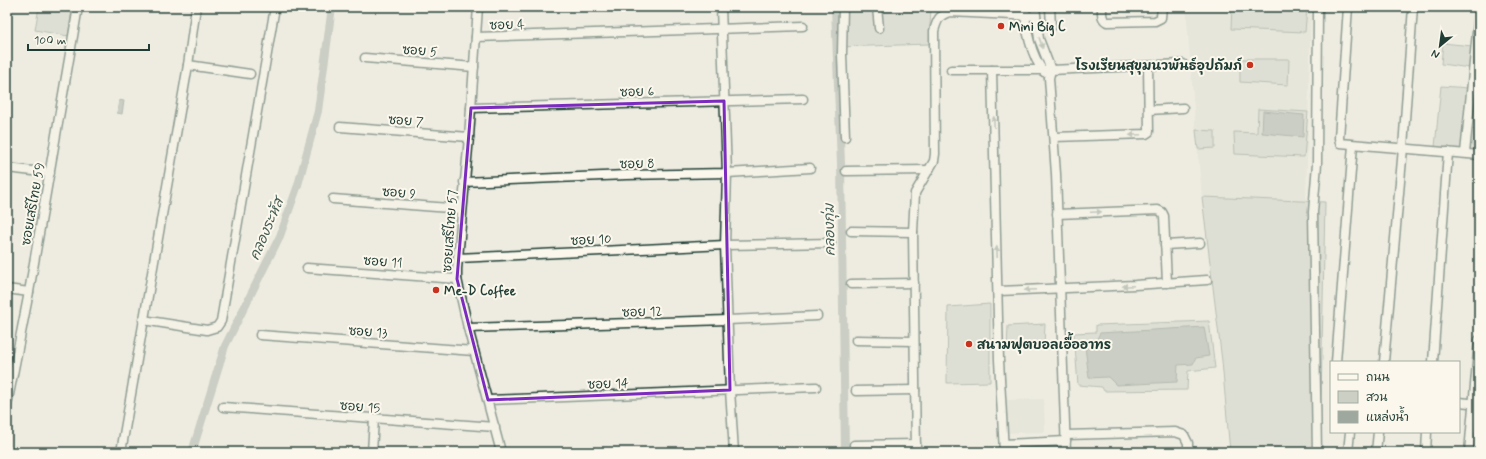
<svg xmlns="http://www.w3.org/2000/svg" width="1486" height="459" viewBox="0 0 1486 459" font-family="Mynerve,'Playpen Sans Thai',sans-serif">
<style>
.built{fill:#ddddd2}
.green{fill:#cbcfc4;stroke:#75867c}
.water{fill:#9fa89f;stroke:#6c7d74}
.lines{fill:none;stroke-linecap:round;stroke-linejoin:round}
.canal{stroke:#9fa89f;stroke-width:8}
.minor-casing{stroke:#1f3d34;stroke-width:11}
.minor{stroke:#fbf7ec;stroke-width:8}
.oneway{fill:#8d9a90}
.marked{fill:none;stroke:#7b2cbf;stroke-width:3;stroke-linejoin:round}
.poi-dot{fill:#c8321e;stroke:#fbf7ec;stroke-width:1.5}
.labels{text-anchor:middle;stroke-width:4;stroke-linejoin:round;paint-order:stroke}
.street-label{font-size:13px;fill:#1f3d34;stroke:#fbf7ec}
.poi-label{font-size:13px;font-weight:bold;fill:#1f3d34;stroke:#fbf7ec;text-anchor:start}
.water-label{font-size:14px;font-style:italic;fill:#455d54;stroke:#fbf7ec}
</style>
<rect width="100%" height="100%" fill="#eeece1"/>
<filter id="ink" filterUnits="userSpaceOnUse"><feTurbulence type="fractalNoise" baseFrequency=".025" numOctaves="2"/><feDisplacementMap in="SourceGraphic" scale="8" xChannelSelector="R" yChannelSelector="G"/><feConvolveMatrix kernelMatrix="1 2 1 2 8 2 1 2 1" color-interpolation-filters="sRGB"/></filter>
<g filter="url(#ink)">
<g class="built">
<polygon points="1186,7 1311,7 1306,201 1202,197 1195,123"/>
<polygon points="1044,399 1045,432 1005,433 1003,400"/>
</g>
<g class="green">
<polygon points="39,7 63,7 72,9 68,36 35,30"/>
<polygon points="840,7 931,7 929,44 839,47"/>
<polygon points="1232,7 1307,7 1305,32 1231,29"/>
<polygon points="1443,43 1472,46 1470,68 1441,64"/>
<polygon points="1240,59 1289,59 1288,85 1240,82"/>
<polygon points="1441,86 1469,88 1464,150 1435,147"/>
<polygon points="1258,109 1308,112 1304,157 1235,154 1234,132 1257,133"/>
<polygon points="1469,129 1479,130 1479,154 1467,153"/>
<polygon points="1196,130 1215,131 1215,148 1198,149"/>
<polygon points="1202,197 1325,202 1320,452 1230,452 1222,361"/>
<polygon points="990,304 990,382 947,383 948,307"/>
<polygon points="1209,321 1215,368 1188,371 1187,390 1104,391 1102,387 1078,385 1074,333 1096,332 1096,325"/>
<polygon points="1045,324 1044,346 1007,349 1008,326"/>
</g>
<g class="water">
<polygon points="119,100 124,101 122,114 117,113"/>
<polygon points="1263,111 1304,115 1303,137 1262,133"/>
<polygon points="1204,327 1209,356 1196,358 1193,364 1178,365 1177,382 1116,385 1108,377 1089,378 1085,347 1094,344 1100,333"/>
</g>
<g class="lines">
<g class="canal">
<polyline points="835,7 841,164 845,452"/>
<polyline points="192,452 225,346 280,236 298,185 318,111 332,7"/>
</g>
<g class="minor-casing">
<g id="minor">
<polyline points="478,7 469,137 457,269 457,279 468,328 501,452"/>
<polyline points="721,7 727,173 725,245 730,390 734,452"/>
<polyline points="843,7 842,54 845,137"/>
<polyline points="877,7 879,28"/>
<path d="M 1025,7 C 1025,28 1031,56 1044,72"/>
<polyline points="1035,7 1039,39 1051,70 1049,78 1056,174 1066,452"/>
<polyline points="1050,7 1051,27"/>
<path d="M 1102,7 C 1102,13 1101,19 1107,22 L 1155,21 L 1161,18 L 1162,7"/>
<polyline points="1348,7 1339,138 1340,143 1479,155"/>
<polyline points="476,37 803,26"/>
<polyline points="365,58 474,67"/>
<polyline points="188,65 250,74"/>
<polyline points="951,70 1051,70 1183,64"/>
<polyline points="992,70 999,360 1004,452"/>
<polyline points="471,108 803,99"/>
<polyline points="1149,110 1183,108"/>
<polyline points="340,127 469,137"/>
<polyline points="1054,137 1146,134 1149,132 1148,66"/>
<polyline points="1465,153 1479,12"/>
<polyline points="7,168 50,173"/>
<polyline points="846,171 929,170"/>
<polyline points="464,182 626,175 727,173 810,168"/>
<polyline points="333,199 462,209"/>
<polyline points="1057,214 1158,210 1162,212 1164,216 1167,283"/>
<polyline points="851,231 913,232"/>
<polyline points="1165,245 1200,243"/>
<polyline points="458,258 725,245 831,243"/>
<polyline points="307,268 457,279"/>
<polyline points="851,284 914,283"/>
<polyline points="7,289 29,292"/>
<polyline points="999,291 1135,285 1207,280"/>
<polyline points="143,320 207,330 217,327 221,321 275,7"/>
<polyline points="468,328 727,320 817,316"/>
<polyline points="260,335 474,351"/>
<polyline points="856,340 914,341"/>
<polyline points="1336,362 1353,145"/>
<polyline points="1384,362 1403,148 1413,7"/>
<polyline points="1433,362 1448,152"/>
<polyline points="856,391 915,390"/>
<polyline points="488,400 816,387"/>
<polyline points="1459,402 1479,404"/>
<polyline points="7,405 29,292 78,7"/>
<polyline points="223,407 495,427"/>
<polyline points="1066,435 1175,432 1184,435 1188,443 1188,452"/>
<polyline points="1004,444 1066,441"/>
<polyline points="854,445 916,444"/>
<polyline points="121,452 188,65 196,7"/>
<polyline points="372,452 374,419"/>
<path d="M 916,452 L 913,232 L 915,193 L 934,161 L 935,154 L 934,31 C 937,20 939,15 950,12 L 1035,16"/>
<polyline points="1317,452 1313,212 1317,164 1318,7"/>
<polyline points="1348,452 1350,432"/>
<polyline points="1376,452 1378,432"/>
<polyline points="1426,452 1427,432"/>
<polyline points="1469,452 1479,340"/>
</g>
</g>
<use href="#minor" class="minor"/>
</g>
<defs><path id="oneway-solid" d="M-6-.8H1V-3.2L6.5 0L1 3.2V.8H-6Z"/></defs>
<g class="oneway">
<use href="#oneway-solid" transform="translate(1041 43) rotate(71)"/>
<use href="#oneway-solid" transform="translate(994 122) rotate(-92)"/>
<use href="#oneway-solid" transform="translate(1135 135) rotate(178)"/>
<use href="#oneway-solid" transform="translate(1096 212) rotate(-2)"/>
<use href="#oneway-solid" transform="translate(997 252) rotate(-92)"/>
<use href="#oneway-solid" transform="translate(1128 286) rotate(178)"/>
<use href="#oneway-solid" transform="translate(1030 290) rotate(177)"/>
</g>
</g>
<path d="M0 0H1486V459H0ZM 724,101 L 730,390 L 488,400 L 457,279 L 471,108 Z" fill="#eeece1" fill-opacity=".55" fill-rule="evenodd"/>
<path class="marked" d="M 724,101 L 730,390 L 488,400 L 457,279 L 471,108 Z"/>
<g class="poi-dot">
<circle cx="1001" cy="26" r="4"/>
<circle cx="1250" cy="65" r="4"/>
<circle cx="436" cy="290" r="4"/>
<circle cx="969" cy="344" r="4"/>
</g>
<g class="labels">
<g class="street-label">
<text transform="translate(507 24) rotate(-2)" y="5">ซอย 4</text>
<text transform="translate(420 50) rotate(4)" y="5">ซอย 5</text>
<text transform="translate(637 91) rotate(-2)" y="5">ซอย 6</text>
<text transform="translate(406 120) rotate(4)" y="5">ซอย 7</text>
<text transform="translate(637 163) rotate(-1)" y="5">ซอย 8</text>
<text transform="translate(399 192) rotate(4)" y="5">ซอย 9</text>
<text transform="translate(32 204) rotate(-80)" y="5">ซอยเสรีไทย 59</text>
<text transform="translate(449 231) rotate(-86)" y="5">ซอยเสรีไทย 57</text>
<text transform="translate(591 239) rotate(-3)" y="5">ซอย 10</text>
<text transform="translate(383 261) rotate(4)" y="5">ซอย 11</text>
<text transform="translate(642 311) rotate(-2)" y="5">ซอย 12</text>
<text transform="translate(368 331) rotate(4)" y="5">ซอย 13</text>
<text transform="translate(608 383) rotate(-2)" y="5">ซอย 14</text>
<text transform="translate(360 406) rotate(4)" y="5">ซอย 15</text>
</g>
<g class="poi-label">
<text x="1009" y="31">Mini Big C</text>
<text x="1242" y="70" text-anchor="end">โรงเรียนสุขุมนวพันธ์อุปถัมภ์</text>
<text x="444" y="295">Me-D Coffee</text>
<text x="977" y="349">สนามฟุตบอลเอื้ออาทร</text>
</g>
<g class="water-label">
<text transform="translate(266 229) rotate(-67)" y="5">คลองระหัส</text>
<text transform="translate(829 230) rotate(-91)" y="5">คลองกุ่ม</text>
</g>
</g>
<rect width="1486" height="459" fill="none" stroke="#fbf7ec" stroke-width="24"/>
<rect x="12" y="12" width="1462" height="435" fill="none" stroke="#1f3d34" stroke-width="1.5" filter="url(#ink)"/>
<rect x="1330" y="361" width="130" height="72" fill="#fbf7ec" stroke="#a3ada2"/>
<rect x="1338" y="374" width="20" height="6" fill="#fbf7ec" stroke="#a3ada2"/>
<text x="1366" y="381" font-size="12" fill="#1f3d34">ถนน</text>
<rect x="1338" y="391" width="20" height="12" fill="#cbcfc4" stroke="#a3ada2"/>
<text x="1366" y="401" font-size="12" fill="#1f3d34">สวน</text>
<rect x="1338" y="411" width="20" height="12" fill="#9fa89f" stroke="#a3ada2"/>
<text x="1366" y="421" font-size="12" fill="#1f3d34">แหล่งน้ำ</text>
<g transform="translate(1440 46) rotate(209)" stroke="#fbf7ec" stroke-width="3" paint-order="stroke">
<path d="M0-3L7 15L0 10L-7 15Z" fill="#1f3d34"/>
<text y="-6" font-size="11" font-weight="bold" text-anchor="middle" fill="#1f3d34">N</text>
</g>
<path d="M28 44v6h121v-6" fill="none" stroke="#1f3d34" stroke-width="2"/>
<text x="34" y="44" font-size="12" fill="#1f3d34" stroke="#fbf7ec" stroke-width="3" paint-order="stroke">100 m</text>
</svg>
